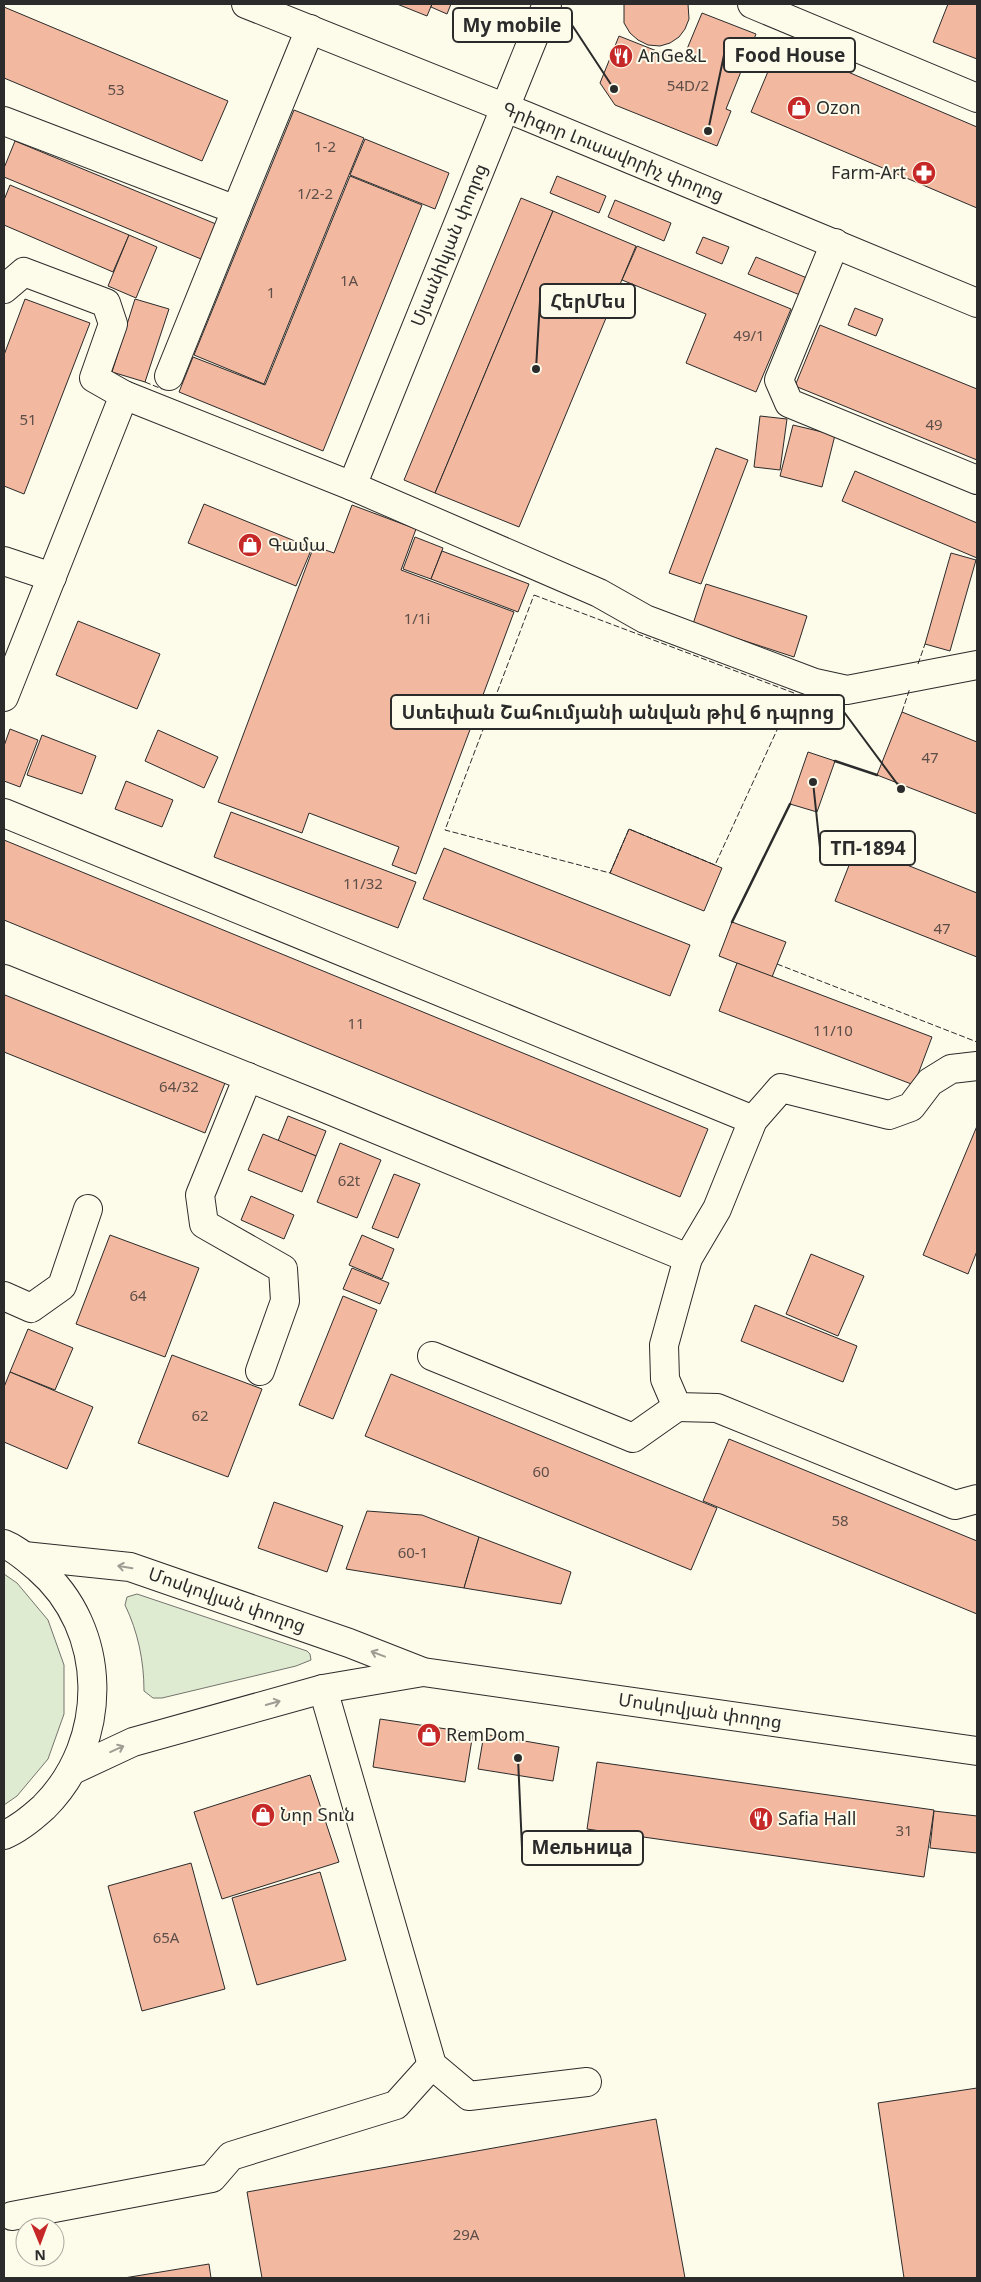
<svg xmlns="http://www.w3.org/2000/svg" width="981" height="2282" viewBox="0 0 981 2282" font-family="'Noto Sans','Noto Sans Armenian',sans-serif">
<style>
.green{fill:#deebd1;stroke:#74746e}
.building{fill:#f2b8a0;stroke:#2b2b2b}
.lines{fill:none;stroke-linecap:round;stroke-linejoin:round}
.minor-casing{stroke:#2b2b2b;stroke-width:30}
.highway-casing{stroke:#2b2b2b;stroke-width:30}
.minor{stroke:#fdfbea;stroke-width:28}
.highway{stroke:#fdfbea;stroke-width:28}
.fence{stroke:#2b2b2b;stroke-width:1;stroke-dasharray:6 2.5;stroke-linecap:butt}
.wall{stroke:#2b2b2b;stroke-width:2.5}
.oneway{stroke:#9e9d94}
.labels{text-anchor:middle;stroke-width:4;stroke-linejoin:round;paint-order:stroke}
.number-label{font-size:15px;fill:#5d4e48}
.poi-label{font-size:18px;fill:#2b2b2b;stroke:#fdfbea;text-anchor:start}
.street-label{font-size:18px;fill:#2b2b2b;stroke:#fdfbea}
.leader{fill:none;stroke:#2b2b2b;stroke-width:2}
.callout-dot{fill:#2b2b2b;stroke:#fdfbea;stroke-width:2}
.callout{fill:#fdfbea;stroke:#2b2b2b;stroke-width:2}
.callout-label{font-size:19px;text-anchor:middle;font-weight:bold;fill:#2b2b2b}
</style>
<rect width="100%" height="100%" fill="#fdfbea"/>
<g class="green">
<polygon points="4,1574 17,1583 48,1620 64,1665 64,1714 48,1759 17,1796 4,1805"/>
<path d="M 137,1594 L 307,1651 L 310,1654 L 311,1660 L 296,1666 L 162,1698 L 153,1698 L 144,1691 C 144,1661 138,1632 125,1605 L 127,1597 Z"/>
</g>
<g class="building">
<polygon points="397,4 432,4 427,16"/>
<polygon points="432,4 451,4 447,14 431,7"/>
<polygon points="624,4 688,4 689,19 685,29 679,37 670,43 660,46 648,45 638,40 630,33 624,23"/>
<polygon points="948,4 977,4 977,59 933,42"/>
<polygon points="4,7 228,101 202,161 4,78"/>
<polygon points="702,13 756,34 726,109 731,111 717,146 615,105 600,83 619,36 682,61"/>
<polygon points="780,43 977,127 977,208 751,112"/>
<polygon points="294,110 364,138 264,384 194,355"/>
<polygon points="365,139 449,173 435,209 350,175"/>
<polygon points="15,141 216,224 201,259 4,177 4,168"/>
<polygon points="350,176 422,205 323,451 179,392 193,357 265,385"/>
<polygon points="557,176 606,196 599,213 550,193"/>
<polygon points="10,185 129,235 113,272 4,225 4,200"/>
<polygon points="521,198 553,211 435,493 404,480"/>
<polygon points="615,200 671,223 664,241 608,217"/>
<polygon points="553,211 636,246 519,527 435,493"/>
<polygon points="129,235 157,247 136,298 108,286"/>
<polygon points="703,237 729,247 722,264 696,253"/>
<polygon points="637,246 791,309 756,392 686,363 706,314 622,280"/>
<polygon points="756,257 807,278 800,295 748,274"/>
<polygon points="25,299 90,323 24,494 4,486 4,355"/>
<polygon points="135,299 169,309 145,382 112,372"/>
<polygon points="855,308 883,319 876,336 848,325"/>
<polygon points="820,325 977,389 977,460 795,386"/>
<polygon points="760,416 787,419 780,470 754,467"/>
<polygon points="793,425 835,435 822,487 780,476"/>
<polygon points="716,448 748,460 701,584 669,573"/>
<polygon points="855,471 977,523 977,558 842,501"/>
<polygon points="204,504 312,548 296,586 188,543"/>
<polygon points="352,505 416,529 401,570 514,612 416,874 392,865 399,847 309,813 302,833 218,802 314,546 334,553"/>
<polygon points="415,537 443,548 431,579 403,569"/>
<polygon points="442,551 529,584 518,612 431,579"/>
<polygon points="951,553 976,560 950,651 925,644"/>
<polygon points="706,584 807,616 794,657 693,624"/>
<polygon points="78,621 160,654 137,709 56,675"/>
<polygon points="902,712 977,742 977,814 877,775"/>
<polygon points="10,729 38,740 20,787 4,781 4,746"/>
<polygon points="158,730 218,757 204,788 145,761"/>
<polygon points="42,735 96,756 82,794 27,775"/>
<polygon points="808,752 835,761 817,812 790,804"/>
<polygon points="126,781 173,800 162,827 115,809"/>
<polygon points="231,812 416,882 398,928 214,857"/>
<polygon points="629,829 722,868 704,911 610,873"/>
<polygon points="4,840 708,1129 680,1197 4,920"/>
<polygon points="857,845 977,893 977,957 835,901"/>
<polygon points="444,848 690,945 670,996 423,899"/>
<polygon points="732,922 786,942 772,977 719,956"/>
<polygon points="737,963 932,1037 914,1085 719,1011"/>
<polygon points="4,994 225,1083 205,1133 4,1052"/>
<polygon points="288,1116 326,1131 316,1156 278,1141"/>
<polygon points="977,1126 977,1251 968,1274 923,1255"/>
<polygon points="263,1134 316,1156 302,1192 248,1170"/>
<polygon points="340,1143 381,1160 357,1218 317,1202"/>
<polygon points="394,1174 420,1184 398,1238 372,1228"/>
<polygon points="251,1196 294,1215 284,1239 241,1220"/>
<polygon points="110,1235 199,1268 165,1357 76,1324"/>
<polygon points="362,1235 394,1249 382,1279 349,1265"/>
<polygon points="811,1254 864,1276 838,1336 786,1314"/>
<polygon points="352,1268 389,1283 380,1304 343,1289"/>
<polygon points="343,1296 377,1310 333,1419 299,1405"/>
<polygon points="755,1305 857,1346 843,1382 741,1341"/>
<polygon points="28,1329 73,1348 55,1390 10,1372"/>
<polygon points="172,1355 262,1389 228,1477 138,1443"/>
<polygon points="10,1372 93,1407 67,1469 4,1442 4,1387"/>
<polygon points="391,1374 717,1508 691,1570 365,1436"/>
<polygon points="729,1439 977,1541 977,1614 703,1501"/>
<polygon points="274,1502 343,1526 327,1572 258,1548"/>
<polygon points="367,1511 422,1515 479,1537 464,1588 346,1569"/>
<polygon points="479,1537 571,1572 561,1604 464,1588"/>
<polygon points="380,1719 473,1733 465,1782 373,1767"/>
<polygon points="484,1734 559,1747 553,1781 478,1769"/>
<polygon points="597,1762 934,1810 924,1877 587,1829"/>
<polygon points="310,1775 339,1862 222,1899 194,1812"/>
<polygon points="934,1811 977,1816 977,1853 930,1848"/>
<polygon points="191,1863 225,1989 142,2011 108,1886"/>
<polygon points="320,1872 346,1960 257,1985 232,1898"/>
<polygon points="977,2088 977,2278 904,2278 878,2103"/>
<polygon points="656,2119 685,2278 262,2278 247,2192"/>
<polygon points="209,2264 211,2278 124,2278"/>
</g>
<g class="lines">
<g class="minor-casing">
<g id="minor">
<polyline points="246,4 526,116 977,303"/>
<polyline points="752,4 977,98"/>
<polyline points="4,121 236,210 310,29"/>
<polyline points="835,243 779,380 789,403 977,480"/>
<polyline points="4,289 24,272 106,303 113,324 94,378 124,395 352,486 599,593 645,619 815,683 847,690 977,665"/>
<polyline points="169,376 236,210"/>
<polyline points="352,486 547,4"/>
<polyline points="4,561 52,577"/>
<polyline points="4,697 124,395"/>
<polyline points="4,813 753,1120"/>
<polyline points="4,979 322,1107 688,1258"/>
<polyline points="977,1066 951,1069 930,1082 911,1107 889,1115 781,1088 753,1120 717,1209 688,1258 664,1345 665,1379 677,1407 717,1408 955,1505 977,1499"/>
<polyline points="248,1077 200,1195 204,1224 283,1269 285,1301 260,1371"/>
<polyline points="4,1296 31,1308 62,1286 88,1209"/>
<polyline points="432,1356 633,1438 677,1407"/>
<polyline points="24,1556 130,1567 349,1643 423,1672 977,1751"/>
<polyline points="323,1689 432,2065 469,2096 587,2082"/>
<polyline points="73,1770 133,1742 323,1689 423,1672"/>
<polyline points="12,2216 212,2178 231,2156 396,2105 432,2065"/>
</g>
</g>
<g class="highway-casing">
<path id="highway" d="M 4,1544 C 17,1549 27,1559 38,1568 C 109,1629 110,1741 44,1807 C 32,1818 19,1829 4,1835"/>
</g>
<use href="#minor" class="minor"/>
<use href="#highway" class="highway"/>
<g class="fence">
<polyline points="145,382 162,389"/>
<polygon points="534,595 794,693 715,865 629,829 610,873 445,830"/>
<polyline points="918,664 925,644"/>
<polyline points="902,712 910,688"/>
<polyline points="777,964 977,1042"/>
</g>
<g class="wall">
<polyline points="835,761 877,775"/>
<polyline points="732,922 790,804"/>
</g>
</g>
<defs><path id="oneway-shaft" d="M-6 0H5M1.5-3L5.5 0L1.5 3" fill="none" stroke-width="1.6" stroke-linecap="round" stroke-linejoin="round" transform="scale(1.25)"/></defs>
<g class="oneway">
<use href="#oneway-shaft" transform="translate(125 1567) rotate(-171)"/>
<use href="#oneway-shaft" transform="translate(378 1654) rotate(-159)"/>
<use href="#oneway-shaft" transform="translate(273 1703) rotate(-16)"/>
<use href="#oneway-shaft" transform="translate(117 1749) rotate(-24)"/>
</g>
<defs>
<g id="restaurant-disc" transform="scale(1.25)"><circle r="9.5" fill="#c62828" stroke="#fdfbea"/><path d="M-5-6h1v4h1v-4h1v4h1v-4h1v5L-1.5 .5V6h-2V.5L-5-1ZM5-6V6H3V1.5H1.5Q1.5-4 5-6Z" fill="#fff"/></g>
<g id="shop-disc" transform="scale(1.25)"><circle r="9.5" fill="#c62828" stroke="#fdfbea"/><path d="M-5-2.5h2.3a2.7 3.5 0 0 1 5.4 0H5L5.5 6h-11ZM-1.5-2.5h3a1.5 2.3 0 0 0-3 0Z" fill="#fff"/></g>
<g id="pharmacy-disc" transform="scale(1.25)"><circle r="9.5" fill="#c62828" stroke="#fdfbea"/><path d="M-2-6h4v4h4v4h-4v4h-4v-4h-4v-4h4Z" fill="#fff"/></g>
</defs>
<g fill-rule="evenodd">
<use href="#restaurant-disc" x="621" y="56"/>
<use href="#shop-disc" x="799" y="108"/>
<use href="#pharmacy-disc" x="924" y="173"/>
<use href="#shop-disc" x="250" y="545"/>
<use href="#shop-disc" x="429" y="1735"/>
<use href="#shop-disc" x="263" y="1815"/>
<use href="#restaurant-disc" x="761" y="1819"/>
</g>
<g class="labels">
<g class="number-label">
<text x="688" y="91">54D/2</text>
<text x="116" y="95">53</text>
<text x="325" y="152">1-2</text>
<text x="315" y="199">1/2-2</text>
<text x="349" y="286">1A</text>
<text x="271" y="298">1</text>
<text x="749" y="341">49/1</text>
<text x="28" y="425">51</text>
<text x="934" y="430">49</text>
<text x="417" y="624">1/1i</text>
<text x="930" y="763">47</text>
<text x="363" y="889">11/32</text>
<text x="942" y="934">47</text>
<text x="356" y="1029">11</text>
<text x="833" y="1036">11/10</text>
<text x="179" y="1092">64/32</text>
<text x="349" y="1186">62t</text>
<text x="138" y="1301">64</text>
<text x="200" y="1421">62</text>
<text x="541" y="1477">60</text>
<text x="840" y="1526">58</text>
<text x="413" y="1558">60-1</text>
<text x="904" y="1836">31</text>
<text x="166" y="1943">65A</text>
<text x="466" y="2240">29A</text>
</g>
<g class="poi-label">
<text x="638" y="62">AnGe&amp;L</text>
<text x="816" y="114">Ozon</text>
<text x="906" y="179" text-anchor="end">Farm-Art</text>
<text x="268" y="551">Գամա</text>
<text x="446" y="1741">RemDom</text>
<text x="280" y="1821">Նոր Տուն</text>
<text x="778" y="1825">Safia Hall</text>
</g>
<g class="street-label">
<text transform="translate(613 152) rotate(22)" y="6">Գրիգոր Լուսավորիչ փողոց</text>
<text transform="translate(449 245) rotate(-68)" y="6">Մյասնիկյան փողոց</text>
<text transform="translate(227 1600) rotate(19)" y="6">Մոսկովյան փողոց</text>
<text transform="translate(700 1711) rotate(8)" y="6">Մոսկովյան փողոց</text>
</g>
</g>
<path class="leader" d="M614 89L572 25M708 131L724 55M536 369L540 301M901 789L844 712M813 782L820 848M518 1758L522 1848"/>
<g class="callout-dot">
<circle cx="614" cy="89" r="5"/>
<circle cx="708" cy="131" r="5"/>
<circle cx="536" cy="369" r="5"/>
<circle cx="901" cy="789" r="5"/>
<circle cx="813" cy="782" r="5"/>
<circle cx="518" cy="1758" r="5"/>
</g>
<g class="callout">
<rect x="453" y="8" width="119" height="34" rx="5"/>
<rect x="724" y="38" width="131" height="34" rx="5"/>
<rect x="540" y="284" width="95" height="34" rx="5"/>
<rect x="391" y="695" width="453" height="34" rx="5"/>
<rect x="820" y="831" width="95" height="34" rx="5"/>
<rect x="522" y="1831" width="121" height="34" rx="5"/>
</g>
<g class="callout-label">
<text x="512" y="32">My mobile</text>
<text x="790" y="62">Food House</text>
<text x="588" y="308">ՀերՄես</text>
<text x="618" y="719">Ստեփան Շահումյանի անվան թիվ 6 դպրոց</text>
<text x="868" y="855">ТП-1894</text>
<text x="582" y="1854">Мельница</text>
</g>
<rect width="981" height="2282" fill="none" stroke="#2b2b2b" stroke-width="10"/>
<g transform="translate(40 2242) rotate(179)"><circle r="24" fill="#fdfbea" stroke="#a9a89e"/>
<path d="M0-4L9 19L0 12L-9 19Z" fill="#c62828"/>
<text y="-8" font-size="14" font-weight="bold" text-anchor="middle" fill="#2b2b2b">N</text>
</g>
</svg>
